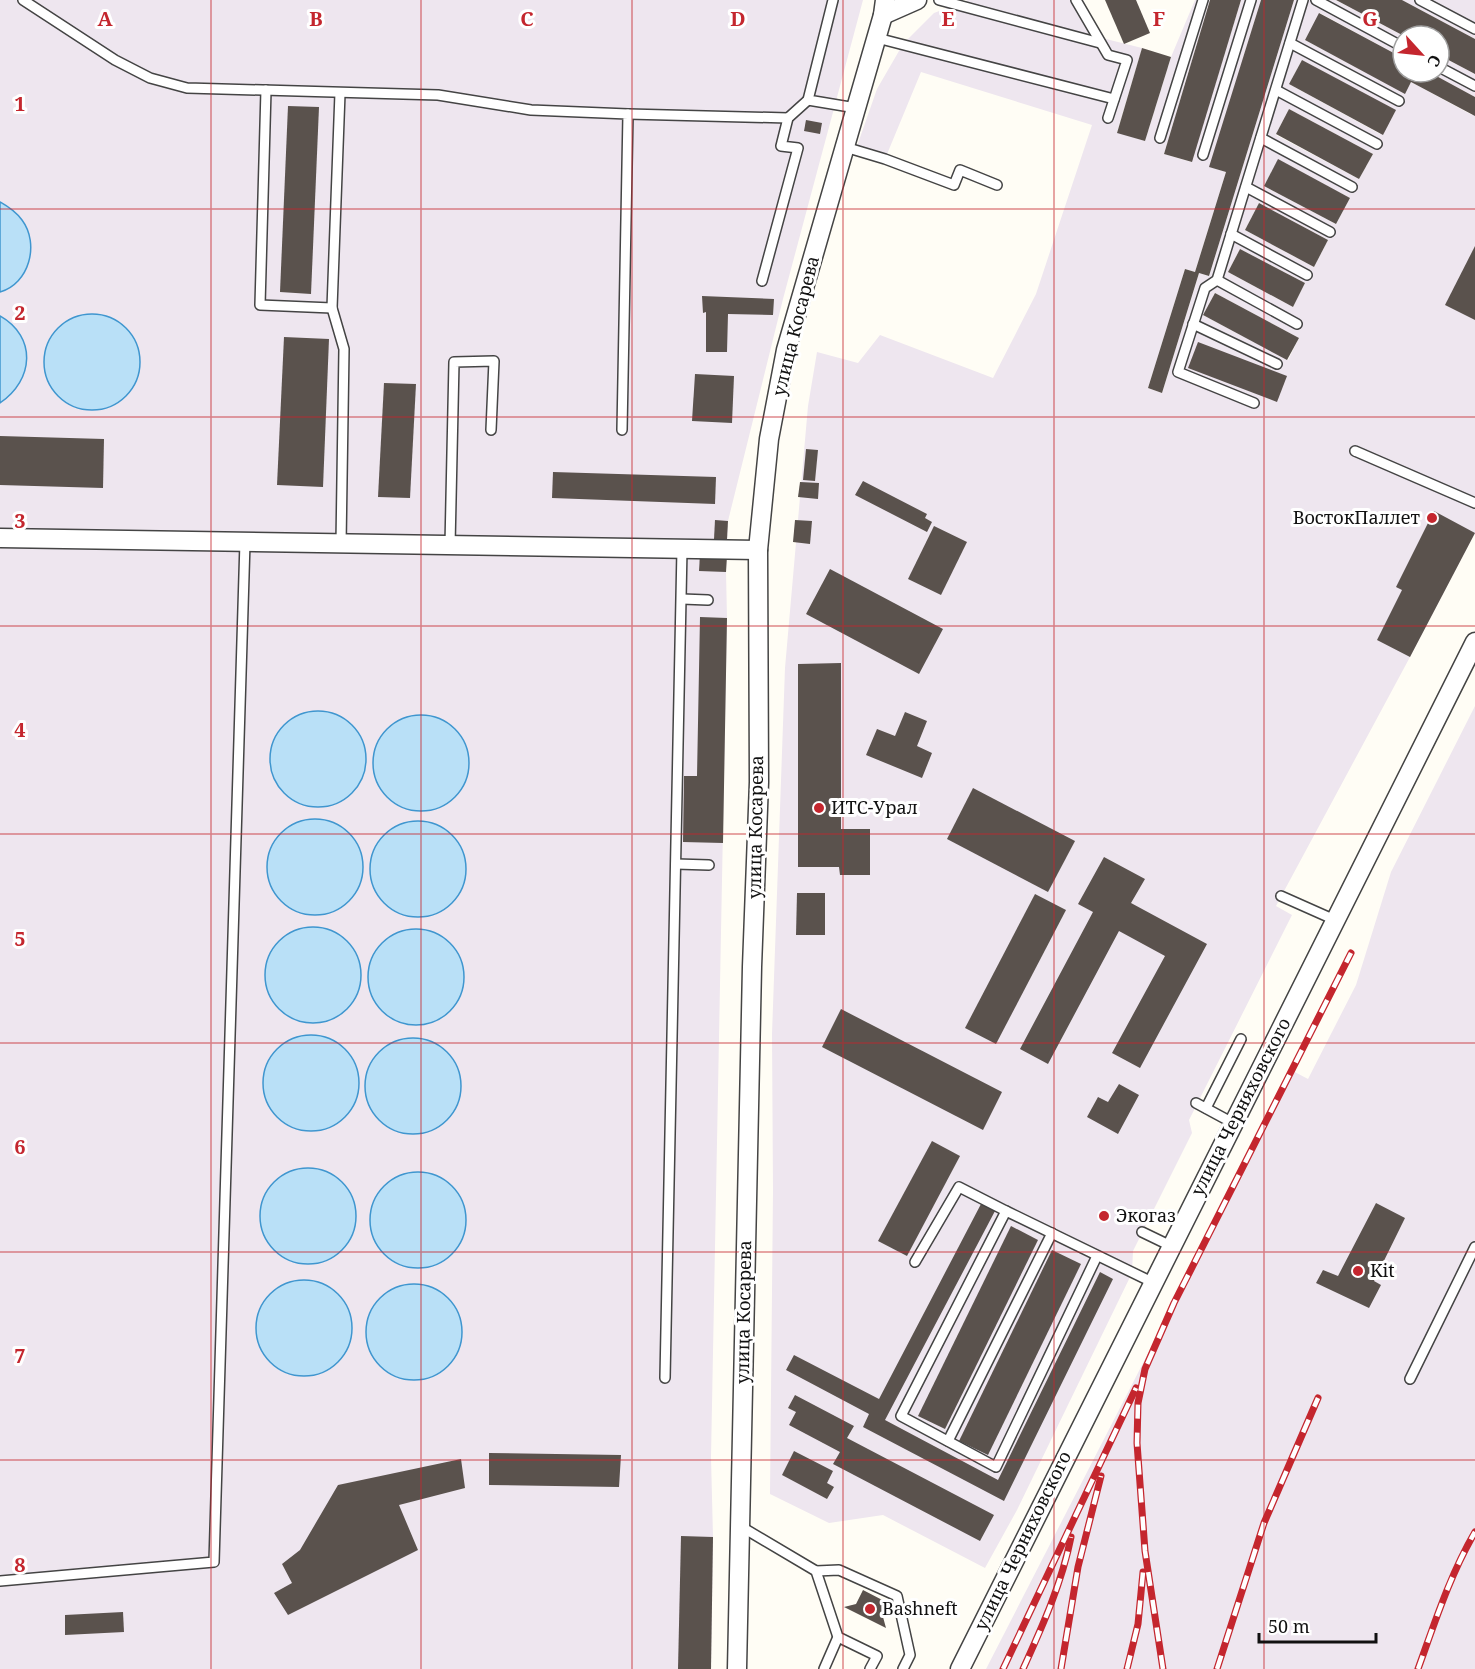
<svg xmlns="http://www.w3.org/2000/svg" width="1475" height="1669" viewBox="0 0 1475 1669" font-family="'Noto Serif',serif">
<style>
.industrial{fill:#eee6ef;fill-rule:evenodd}
.water{fill:#b9e0f7;stroke:#3f96cf;stroke-width:1.5}
.building{fill:#5a524d}
.lines{fill:none;stroke-linecap:round;stroke-linejoin:round}
.service-casing{stroke:#444;stroke-width:12}
.minor-casing{stroke:#444;stroke-width:21}
.service{stroke:#fff;stroke-width:9}
.minor{stroke:#fff;stroke-width:18}
.rail-casing{stroke:#c4262e;stroke-width:7}
.rail{stroke:#fff;stroke-width:4.5;stroke-dasharray:14;stroke-linecap:butt}
.grid{fill:none;stroke:#c4262e;stroke-width:1.5;stroke-opacity:0.55}
.poi-dot{fill:#c4262e;stroke:#fff;stroke-width:2}
.labels{text-anchor:middle;stroke-width:6;stroke-linejoin:round;paint-order:stroke}
.street-label{font-size:18px;fill:#111;stroke:#fff}
.poi-label{font-size:18px;fill:#111;stroke:#fff;text-anchor:start}
.grid-label{font-size:20px;text-anchor:middle;font-weight:bold;fill:#c4262e;stroke:#fff;stroke-width:6;stroke-linejoin:round;paint-order:stroke}
</style>
<rect width="100%" height="100%" fill="#fffdf5"/>
<g class="industrial">
<polygon points="0,0 863,0 783,299 728,521 726,572 727,618 711,1457 713,1537 711,1669 0,1669"/>
<path d="M 968,0 L 1083,0 L 1102,38 L 1142,48 L 1117,132 L 1145,141 L 1171,57 L 1195,0 L 1210,0 L 1164,154 L 1191,162 L 1241,0 L 1261,0 L 1210,167 L 1226,172 L 1195,272 L 1185,269 L 1148,388 L 1162,393 L 1199,273 L 1209,276 L 1294,0 L 1336,0 L 1404,36 L 1403,58 L 1320,13 L 1305,40 L 1405,93 L 1411,82 L 1472,115 L 1475,110 L 1475,533 L 1410,657 L 1276,906 L 1292,915 L 1189,1120 L 1192,1133 L 1133,1251 L 1132,1273 L 1017,1510 L 985,1568 L 883,1515 L 829,1523 L 770,1494 L 773,1191 L 772,1034 L 785,668 L 808,406 L 817,352 L 858,363 L 880,335 L 993,378 L 1036,294 L 1092,125 L 921,72 L 885,159 L 856,149 L 877,89 L 903,44 L 934,13 ZM 1302,60 L 1382,135 L 1289,84 ZM 1289,109 L 1373,154 L 1359,179 L 1276,135 ZM 1278,160 L 1350,198 L 1336,224 L 1264,186 ZM 1259,203 L 1328,240 L 1314,267 L 1245,230 ZM 1240,249 L 1305,283 L 1293,307 L 1228,272 ZM 1215,293 L 1299,338 L 1288,360 L 1203,315 Z"/>
<polygon points="1402,0 1475,0 1475,39"/>
<polygon points="1439,55 1475,74 1475,97 1429,72 1439,72"/>
<polygon points="1475,706 1475,1669 986,1669 1161,1328 1291,1070 1308,1079 1356,985 1391,872"/>
</g>
<g class="water">
<path d="M 0,202 C 9,207 16,212 22,220 C 40,244 29,284 0,292 Z"/>
<circle cx="92" cy="362" r="48"/>
<path d="M 0,316 C 37,337 34,380 0,403 Z"/>
<circle cx="318" cy="759" r="48"/>
<circle cx="421" cy="763" r="48"/>
<circle cx="315" cy="867" r="48"/>
<circle cx="418" cy="869" r="48"/>
<circle cx="313" cy="975" r="48"/>
<circle cx="416" cy="977" r="48"/>
<circle cx="311" cy="1083" r="48"/>
<circle cx="413" cy="1086" r="48"/>
<circle cx="308" cy="1216" r="48"/>
<circle cx="418" cy="1220" r="48"/>
<circle cx="304" cy="1328" r="48"/>
<circle cx="414" cy="1332" r="48"/>
</g>
<g class="building">
<polygon points="1105,0 1136,0 1150,33 1124,44"/>
<polygon points="1210,0 1241,0 1192,162 1164,154"/>
<polygon points="1261,0 1294,0 1209,276 1199,273 1162,393 1148,388 1185,269 1195,272 1226,172 1209,167"/>
<polygon points="1336,0 1402,0 1475,39 1475,74 1439,55 1439,36 1404,36"/>
<polygon points="1319,13 1403,58 1403,72 1429,72 1475,97 1475,116 1411,82 1405,94 1305,40"/>
<polygon points="1142,48 1171,57 1145,141 1117,133"/>
<polygon points="1302,60 1396,110 1383,135 1289,84"/>
<polygon points="288,106 319,107 311,294 280,292"/>
<polygon points="1289,109 1373,154 1359,179 1276,134"/>
<polygon points="806,120 822,123 820,134 804,131"/>
<polygon points="1278,159 1350,198 1336,224 1264,186"/>
<polygon points="1259,203 1328,240 1314,267 1245,230"/>
<polygon points="1475,246 1475,320 1445,305"/>
<polygon points="1240,249 1305,283 1293,307 1228,272"/>
<polygon points="1215,293 1299,338 1287,360 1203,315"/>
<polygon points="702,296 774,299 773,315 728,314 727,352 706,352 706,312 703,313"/>
<polygon points="284,337 329,339 323,487 277,485"/>
<polygon points="1198,342 1287,376 1277,402 1188,368"/>
<polygon points="695,374 734,376 732,423 692,421"/>
<polygon points="384,383 416,384 410,498 378,497"/>
<polygon points="0,436 104,439 103,488 0,485"/>
<polygon points="806,449 818,450 815,481 803,480"/>
<polygon points="553,472 716,477 715,504 552,498"/>
<polygon points="863,481 927,514 925,518 932,522 927,532 855,495"/>
<polygon points="800,482 819,483 818,499 798,497"/>
<polygon points="1434,511 1475,533 1410,657 1377,640 1402,590 1396,587"/>
<polygon points="715,520 728,521 727,539 714,539"/>
<polygon points="795,520 812,521 810,544 793,542"/>
<polygon points="934,526 967,542 941,595 908,579"/>
<polygon points="700,554 727,556 726,572 699,571"/>
<polygon points="830,569 943,629 919,674 806,614"/>
<polygon points="700,617 727,618 723,843 683,842 684,776 697,776"/>
<polygon points="841,663 841,829 870,829 870,875 840,875 839,867 798,867 798,664"/>
<polygon points="905,712 927,721 917,746 932,753 922,778 866,755 877,729 895,736"/>
<polygon points="973,788 1075,841 1048,892 947,839"/>
<polygon points="1104,857 1145,879 1131,903 1207,944 1140,1068 1112,1053 1165,956 1119,931 1048,1064 1020,1049 1093,912 1078,904"/>
<polygon points="797,893 825,893 825,935 796,935"/>
<polygon points="1035,894 1066,910 996,1044 965,1028"/>
<polygon points="841,1009 1002,1092 983,1130 822,1047"/>
<polygon points="1119,1084 1139,1095 1118,1134 1087,1117 1098,1097 1108,1102"/>
<polygon points="932,1141 960,1156 907,1256 878,1241"/>
<polygon points="1376,1203 1405,1218 1374,1281 1381,1285 1369,1308 1316,1283 1323,1270 1338,1276"/>
<polygon points="981,1204 995,1211 885,1420 998,1480 1100,1272 1113,1279 1004,1501 863,1427 869,1414 786,1370 794,1355 879,1399"/>
<polygon points="1011,1226 1038,1240 945,1429 918,1416"/>
<polygon points="1052,1250 1081,1264 988,1455 959,1441"/>
<polygon points="795,1395 854,1426 847,1438 994,1515 980,1541 833,1464 840,1452 789,1425 796,1412 788,1408"/>
<polygon points="794,1451 833,1471 827,1483 834,1487 827,1499 782,1475"/>
<polygon points="489,1453 621,1455 619,1487 489,1485"/>
<polygon points="461,1459 465,1488 399,1505 418,1550 288,1615 274,1593 292,1583 282,1564 300,1550 338,1485"/>
<polygon points="681,1536 713,1537 711,1669 678,1669"/>
<polygon points="863,1590 890,1604 883,1617 886,1628 844,1607 856,1604"/>
<polygon points="123,1612 124,1632 65,1635 65,1615"/>
</g>
<g class="lines">
<g class="service-casing">
<g id="service">
<polyline points="23,0 115,60 150,78 187,88 438,95 531,110 628,114 622,430"/>
<polyline points="833,0 808,100 856,108"/>
<polyline points="939,0 1100,43"/>
<polyline points="1076,0 1108,55 1127,60 1108,118"/>
<polyline points="1316,0 1403,47"/>
<polyline points="1420,0 1475,29"/>
<polyline points="877,38 1114,99"/>
<polyline points="1290,43 1399,101"/>
<polyline points="1439,67 1475,86"/>
<polyline points="266,90 260,305 332,308"/>
<polyline points="1276,90 1377,144"/>
<polyline points="340,93 332,308 344,349 341,544"/>
<polyline points="628,114 788,118"/>
<polyline points="1160,138 1203,0"/>
<polyline points="1261,138 1352,187"/>
<polyline points="845,147 885,159 954,185 960,170 997,185"/>
<polyline points="1203,155 1251,0"/>
<polyline points="1246,187 1330,232"/>
<polyline points="1231,234 1307,275"/>
<polyline points="1217,280 1297,324"/>
<polyline points="762,281 798,148 781,146 788,118 808,100"/>
<polyline points="1193,324 1277,364"/>
<polyline points="1254,403 1178,372 1205,288 1217,280 1303,0"/>
<polyline points="1355,451 1475,503"/>
<polyline points="450,545 454,362 494,361 491,430"/>
<polyline points="682,599 708,600"/>
<polyline points="676,864 709,865"/>
<polyline points="1281,896 1335,920"/>
<polyline points="1196,1103 1233,1123"/>
<polyline points="1206,1108 1241,1039"/>
<polyline points="1142,1232 1171,1246"/>
<polyline points="1097,1256 996,1467 901,1416 1006,1211 1152,1282"/>
<polyline points="915,1262 959,1187 1006,1211"/>
<polyline points="665,1378 682,549"/>
<polyline points="1410,1379 1475,1247"/>
<polyline points="948,1441 1052,1233"/>
<polyline points="740,1526 816,1571 838,1637 877,1656 870,1669"/>
<polyline points="816,1571 839,1570 897,1596 910,1655 903,1669"/>
<polyline points="0,1581 214,1562 245,542"/>
<polyline points="824,1669 838,1637"/>
</g>
</g>
<g class="minor-casing">
<g id="minor">
<polyline points="883,15 917,0"/>
<polyline points="0,538 758,550"/>
<polyline points="737,1669 752,967 759,782 758,550 769,439 786,350 883,15 885,0"/>
<polyline points="960,1669 1475,642"/>
</g>
</g>
<use href="#service" class="service"/>
<use href="#minor" class="minor"/>
<g class="rail-casing">
<g id="rail">
<polyline points="1003,1669 1136,1388"/>
<path d="M 1023,1669 C 1042,1627 1062,1583 1071,1537"/>
<polyline points="1061,1669 1078,1567 1101,1476"/>
<polyline points="1127,1669 1138,1624 1143,1572"/>
<polyline points="1163,1669 1145,1551 1137,1443 1138,1403 1145,1369 1174,1303 1351,953"/>
<polyline points="1217,1669 1264,1523 1318,1398"/>
<path d="M 1418,1669 C 1435,1622 1450,1575 1475,1532"/>
</g>
</g>
<use href="#rail" class="rail"/>
</g>
<path class="grid" d="M 211,0 L 211,1669M 421,0 L 421,1669M 632,0 L 632,1669M 843,0 L 843,1669M 1054,0 L 1054,1669M 1264,0 L 1264,1669M 0,209 L 1475,209M 0,417 L 1475,417M 0,626 L 1475,626M 0,834 L 1475,834M 0,1043 L 1475,1043M 0,1252 L 1475,1252M 0,1460 L 1475,1460"/>
<g class="poi-dot">
<circle cx="1432" cy="518" r="6"/>
<circle cx="819" cy="808" r="6"/>
<circle cx="1104" cy="1216" r="6"/>
<circle cx="1358" cy="1271" r="6"/>
<circle cx="870" cy="1609" r="6"/>
</g>
<g class="labels">
<g class="street-label">
<text transform="translate(796 326) rotate(-76)" y="6">улица Косарева</text>
<text transform="translate(756 827) rotate(-89)" y="6">улица Косарева</text>
<text transform="translate(1241 1107) rotate(-63)" y="6">улица Черняховского</text>
<text transform="translate(744 1312) rotate(-89)" y="6">улица Косарева</text>
<text transform="translate(1023 1541) rotate(-64)" y="6">улица Черняховского</text>
</g>
<g class="poi-label">
<text x="1420" y="524" text-anchor="end">ВостокПаллет</text>
<text x="831" y="814">ИТС-Урал</text>
<text x="1116" y="1222">Экогаз</text>
<text x="1370" y="1277">Kit</text>
<text x="882" y="1615">Bashneft</text>
</g>
</g>
<g class="grid-label">
<text x="105" y="26">A</text>
<text x="316" y="26">B</text>
<text x="527" y="26">C</text>
<text x="738" y="26">D</text>
<text x="948" y="26">E</text>
<text x="1159" y="26">F</text>
<text x="1370" y="26">G</text>
<text x="20" y="111">1</text>
<text x="20" y="320">2</text>
<text x="20" y="528">3</text>
<text x="20" y="737">4</text>
<text x="20" y="946">5</text>
<text x="20" y="1154">6</text>
<text x="20" y="1363">7</text>
<text x="20" y="1572">8</text>
</g>
<g transform="translate(1421 54) rotate(117)"><circle r="28" fill="#ffffff" stroke="#a0a0a0" stroke-width="1.5"/>
<path d="M0-4.5L10 22L0 15L-10 22Z" fill="#c4262e"/>
<text y="-9" font-size="16" font-weight="bold" text-anchor="middle" fill="#111111">С</text>
</g>
<path d="M1259 1633v9h117v-9" fill="none" stroke="#111111" stroke-width="3"/>
<text x="1268" y="1633" font-size="18" fill="#111111" stroke="#ffffff" stroke-width="4.5" paint-order="stroke">50 m</text>
</svg>
